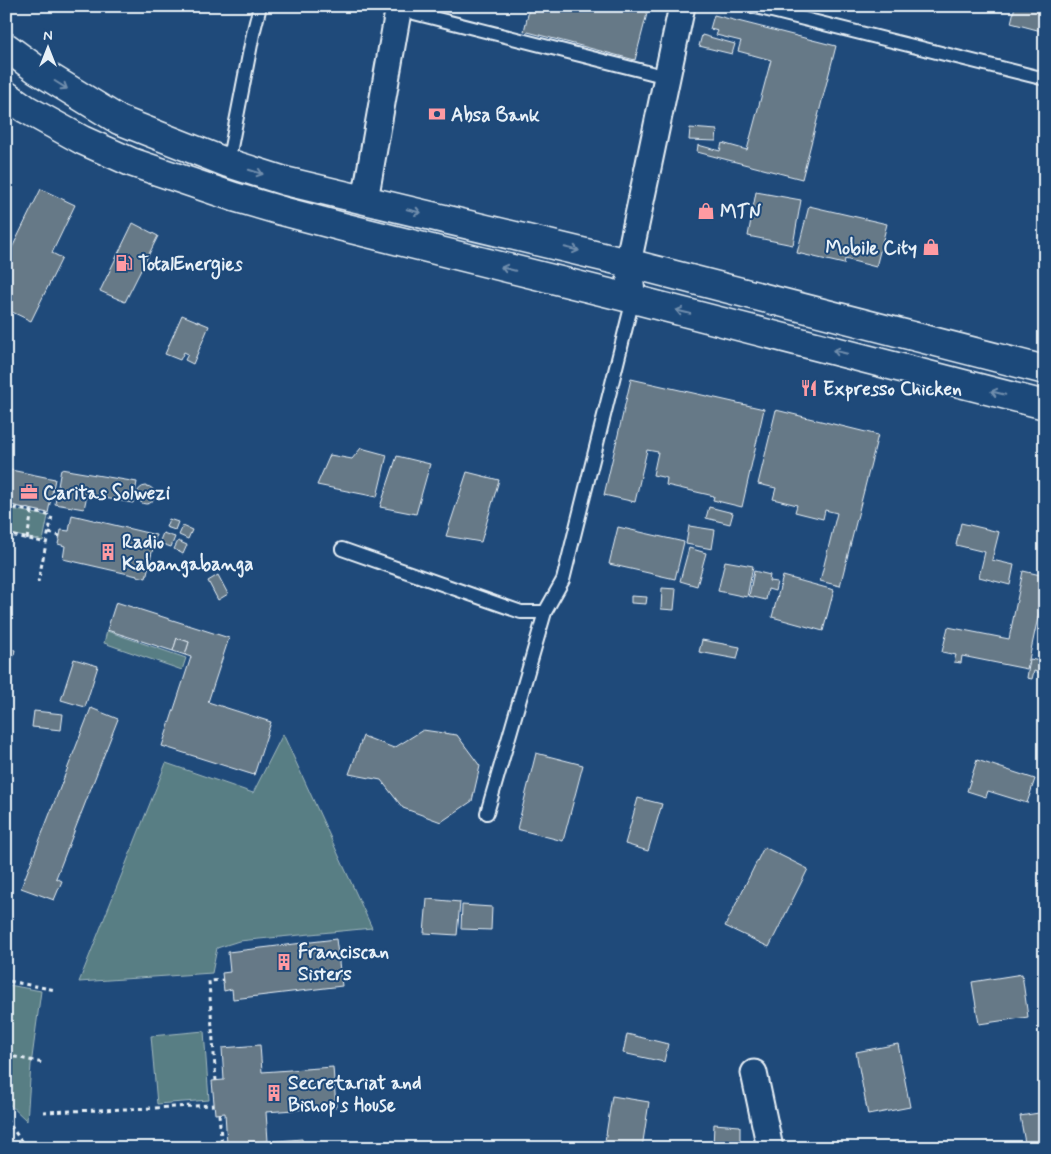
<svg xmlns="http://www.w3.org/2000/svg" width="1051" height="1154" viewBox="0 0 1051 1154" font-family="Mynerve,sans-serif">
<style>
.green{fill:#597e84;stroke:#a0b8be}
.building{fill:#667987;stroke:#e8f1f8}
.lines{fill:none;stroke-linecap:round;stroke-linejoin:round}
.service-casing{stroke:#e8f1f8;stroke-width:16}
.minor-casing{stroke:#e8f1f8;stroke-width:29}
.trunk-casing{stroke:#e8f1f8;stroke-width:31}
.path{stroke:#e8f1f8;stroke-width:3;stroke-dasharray:4 4;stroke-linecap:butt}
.service{stroke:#1f4a7a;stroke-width:12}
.minor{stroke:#1f4a7a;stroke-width:25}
.trunk{stroke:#1f4a7a;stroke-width:28}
.oneway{stroke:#6f8dac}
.labels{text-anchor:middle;stroke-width:4;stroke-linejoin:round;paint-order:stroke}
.poi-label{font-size:19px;font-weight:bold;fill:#e8f1f8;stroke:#1f4a7a;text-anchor:start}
</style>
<rect width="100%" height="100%" fill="#1f4a7a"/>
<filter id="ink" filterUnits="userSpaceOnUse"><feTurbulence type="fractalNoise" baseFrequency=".02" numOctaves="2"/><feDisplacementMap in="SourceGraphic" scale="10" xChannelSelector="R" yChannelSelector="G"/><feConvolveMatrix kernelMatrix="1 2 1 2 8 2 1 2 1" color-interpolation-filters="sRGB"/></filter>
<g filter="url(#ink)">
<g class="green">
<polygon points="6,508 48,516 43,541 6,533"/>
<polygon points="107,631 186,658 182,670 104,643"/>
<polygon points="283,734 372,928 239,941 217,948 212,973 79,982 166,763 253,793"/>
<polygon points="9,985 41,991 31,1065 27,1121 6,1101 6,996"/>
<polygon points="204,1031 209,1100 157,1104 151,1036"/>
</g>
<g class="building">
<polygon points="530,6 649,6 635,60 524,31"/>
<polygon points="1015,6 1045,6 1045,32 1011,23"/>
<polygon points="714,15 836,46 802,179 697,152 698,145 720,151 722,143 747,150 771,60 738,51 741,41 716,35 718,31 710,29"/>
<polygon points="702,35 735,44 732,54 699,46"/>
<polygon points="690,128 717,130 716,141 689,140"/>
<polygon points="41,189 75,205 52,253 62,258 31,321 6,309 6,260"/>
<polygon points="756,192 801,200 793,245 748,236"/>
<polygon points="809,206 887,224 876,267 845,259 844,264 797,253"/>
<polygon points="133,223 158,236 125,302 100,291"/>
<polygon points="182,315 209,326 193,364 185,360 188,354 184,352 180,360 165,354"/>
<polygon points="631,379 764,409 742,507 713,500 714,496 666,485 667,478 653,475 658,452 647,450 635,502 604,495"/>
<polygon points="776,410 878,435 840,586 820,581 837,513 825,510 823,519 795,512 797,505 773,499 776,488 758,484"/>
<polygon points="361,448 387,455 377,497 317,485 330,455 352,459"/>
<polygon points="397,456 430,464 416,514 380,507"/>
<polygon points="6,469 55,479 48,513 6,504"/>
<polygon points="61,469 137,482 133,503 87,495 84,509 55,504"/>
<polygon points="467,472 499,480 481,542 446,536"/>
<circle cx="146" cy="495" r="9"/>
<polygon points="709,507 733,513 730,524 706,518"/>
<polygon points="72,515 156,535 146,578 63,559 65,546 58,544 60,536 61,530 69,531"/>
<polygon points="169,519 178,522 175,530 166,527"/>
<polygon points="961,523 999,532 992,560 1014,565 1010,585 979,577 985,552 956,545"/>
<polygon points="183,526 192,530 188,539 179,535"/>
<polygon points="689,526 715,530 712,549 686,544"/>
<polygon points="618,527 684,542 675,579 609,564"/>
<polygon points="163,533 175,537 171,547 159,543"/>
<polygon points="178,541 187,545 183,554 174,549"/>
<polygon points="689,548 706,553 697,586 680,581"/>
<polygon points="725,561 753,566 747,597 718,591"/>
<polygon points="754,571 770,575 769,581 777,582 775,591 768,589 766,600 749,596"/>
<polygon points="1023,571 1045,576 1045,584 1027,669 962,656 961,663 954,662 956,655 942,652 948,627 1009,639"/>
<polygon points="218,575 228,594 218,600 208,581"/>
<polygon points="783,576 834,590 823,631 772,617"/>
<polygon points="662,588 676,589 674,610 661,609"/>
<polygon points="631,596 647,597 646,604 631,603"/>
<polygon points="116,602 229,638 208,702 271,722 254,775 162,746 191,657 185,655 189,642 177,638 173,651 107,630"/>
<polygon points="177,638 189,642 185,655 173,651"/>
<polygon points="702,640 740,647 737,659 699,652"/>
<polygon points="6,648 15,650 6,689"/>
<polygon points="74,659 98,666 85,707 61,700"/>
<polygon points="1030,659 1045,662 1045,674 1034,671 1032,679 1027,678"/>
<polygon points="91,708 118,719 56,878 62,881 54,900 21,888"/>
<polygon points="34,711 63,714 61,730 32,727"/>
<polygon points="423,730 457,735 480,766 472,801 441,822 403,808 381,780 349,774 363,736 394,748"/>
<polygon points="536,753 583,765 563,841 517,829"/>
<polygon points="977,760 1035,779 1027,803 988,791 986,797 967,791"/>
<polygon points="638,798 662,804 648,851 625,844"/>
<polygon points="764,847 808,869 769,947 725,926"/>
<polygon points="427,899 460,902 457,935 424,933"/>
<polygon points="462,905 492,907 491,930 461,929"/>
<polygon points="336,939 342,986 233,999 232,989 224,991 222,973 230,972 228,952"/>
<polygon points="1022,974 1028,1017 979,1024 972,982"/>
<polygon points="627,1034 668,1044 664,1062 623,1053"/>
<polygon points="898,1044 910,1107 868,1115 856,1052"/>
<polygon points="260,1045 262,1072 333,1067 336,1107 266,1112 268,1141 227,1144 225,1113 215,1114 212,1081 224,1080 222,1048"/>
<polygon points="612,1096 649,1102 642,1148 604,1148"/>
<polygon points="1045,1112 1045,1148 1026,1148 1020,1116"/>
<polygon points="714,1124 740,1126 740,1148 713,1148"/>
<polygon points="302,1139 303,1148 253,1148 253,1143"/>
</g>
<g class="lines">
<g class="service-casing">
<g id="service">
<polyline points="752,6 1045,79"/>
<polyline points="398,9 667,77"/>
<polyline points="228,163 253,34 260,6"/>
<polyline points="342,549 521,612 545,612 563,580 633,299"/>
<polyline points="487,813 545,612"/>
</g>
</g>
<g class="minor-casing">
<g id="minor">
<polyline points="365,200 399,6"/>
<polyline points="633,299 628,263 682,6"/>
<polyline points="754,1073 770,1148"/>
</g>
</g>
<g class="trunk-casing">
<g id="trunk">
<polyline points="6,47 36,69 119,120 228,163 285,181 628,263 1045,370"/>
<polyline points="6,95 26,109 82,140 131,162 234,197 282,211 343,227 633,299 1045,405"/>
</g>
</g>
<g class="path">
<polyline points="6,506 52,516 38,582"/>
<polyline points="6,523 9,507"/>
<polyline points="49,533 60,536"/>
<polyline points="6,534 47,543"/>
<polyline points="27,539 32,511"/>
<polyline points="6,987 8,981 55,990"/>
<polyline points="6,1055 43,1063"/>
<polyline points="216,1081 212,1028 209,981 223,980"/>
<polyline points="43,1112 154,1108 214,1105"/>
<polyline points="219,1114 222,1148"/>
<polyline points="6,1119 24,1145"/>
</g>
<use href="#service" class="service"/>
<use href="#minor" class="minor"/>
<use href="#trunk" class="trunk"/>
</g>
<defs><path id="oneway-shaft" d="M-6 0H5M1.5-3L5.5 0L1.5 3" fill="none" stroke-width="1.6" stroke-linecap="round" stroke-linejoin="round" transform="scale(1.25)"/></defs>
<g class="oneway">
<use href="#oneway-shaft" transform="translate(61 85) rotate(32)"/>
<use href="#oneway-shaft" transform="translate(256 172) rotate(17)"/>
<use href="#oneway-shaft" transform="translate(414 211) rotate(13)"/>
<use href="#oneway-shaft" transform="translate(572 249) rotate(13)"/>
<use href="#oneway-shaft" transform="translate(508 269) rotate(-166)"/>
<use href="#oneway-shaft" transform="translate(683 312) rotate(-166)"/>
<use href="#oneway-shaft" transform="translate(840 352) rotate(-166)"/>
<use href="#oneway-shaft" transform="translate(998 393) rotate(-166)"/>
</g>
</g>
<defs>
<g id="bank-bare" transform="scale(1.35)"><path d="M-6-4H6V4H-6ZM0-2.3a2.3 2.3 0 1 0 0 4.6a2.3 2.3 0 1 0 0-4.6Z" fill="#ff9aa2" stroke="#1f4a7a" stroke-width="2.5" paint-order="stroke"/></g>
<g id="shop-bare" transform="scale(1.35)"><path d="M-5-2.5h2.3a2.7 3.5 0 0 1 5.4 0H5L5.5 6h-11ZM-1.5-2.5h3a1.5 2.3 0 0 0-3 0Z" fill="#ff9aa2" stroke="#1f4a7a" stroke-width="2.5" paint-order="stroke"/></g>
<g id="fuel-bare" transform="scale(1.35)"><path d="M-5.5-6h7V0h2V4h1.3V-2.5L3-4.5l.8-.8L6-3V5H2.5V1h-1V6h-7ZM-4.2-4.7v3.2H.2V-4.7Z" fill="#ff9aa2" stroke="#1f4a7a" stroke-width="2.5" paint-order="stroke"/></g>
<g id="restaurant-bare" transform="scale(1.35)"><path d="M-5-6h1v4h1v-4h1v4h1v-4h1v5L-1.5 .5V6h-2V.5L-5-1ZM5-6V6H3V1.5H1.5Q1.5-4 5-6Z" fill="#ff9aa2" stroke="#1f4a7a" stroke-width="2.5" paint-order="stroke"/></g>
<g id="office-bare" transform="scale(1.35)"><path d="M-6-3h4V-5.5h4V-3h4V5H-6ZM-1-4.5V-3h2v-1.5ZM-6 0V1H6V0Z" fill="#ff9aa2" stroke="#1f4a7a" stroke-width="2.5" paint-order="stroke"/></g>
<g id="building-bare" transform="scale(1.35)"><path d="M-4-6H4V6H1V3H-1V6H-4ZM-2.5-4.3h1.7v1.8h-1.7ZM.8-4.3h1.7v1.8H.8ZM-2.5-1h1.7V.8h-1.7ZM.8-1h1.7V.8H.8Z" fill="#ff9aa2" stroke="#1f4a7a" stroke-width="2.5" paint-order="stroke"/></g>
</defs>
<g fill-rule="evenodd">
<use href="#bank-bare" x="437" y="114"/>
<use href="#shop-bare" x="706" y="211"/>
<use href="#shop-bare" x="931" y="247"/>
<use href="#fuel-bare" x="124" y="263"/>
<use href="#restaurant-bare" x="809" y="388"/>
<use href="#office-bare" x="29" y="492"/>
<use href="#building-bare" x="108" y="552"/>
<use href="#building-bare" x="284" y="962"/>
<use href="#building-bare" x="274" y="1093"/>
</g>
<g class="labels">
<g class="poi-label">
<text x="451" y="121">Absa Bank</text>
<text x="720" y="218">MTN</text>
<text x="917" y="254" text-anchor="end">Mobile City</text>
<text x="138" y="270">TotalEnergies</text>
<text x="823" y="395">Expresso Chicken</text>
<text x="43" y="499">Caritas Solwezi</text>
<text x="122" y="548">Radio<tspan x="122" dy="22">Kabangabanga</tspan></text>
<text x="298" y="958">Franciscan<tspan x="298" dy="22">Sisters</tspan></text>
<text x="288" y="1089">Secretariat and<tspan x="288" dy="22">Bishop's House</tspan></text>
</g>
</g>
<rect width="1051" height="1154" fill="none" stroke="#1f4a7a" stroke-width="25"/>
<rect x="12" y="12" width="1026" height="1129" fill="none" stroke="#e8f1f8" stroke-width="2" filter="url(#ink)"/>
<g transform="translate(48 48)" stroke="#1f4a7a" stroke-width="4" paint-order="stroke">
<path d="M0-4L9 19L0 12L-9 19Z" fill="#e8f1f8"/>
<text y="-8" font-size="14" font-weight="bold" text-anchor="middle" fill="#e8f1f8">N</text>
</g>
</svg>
